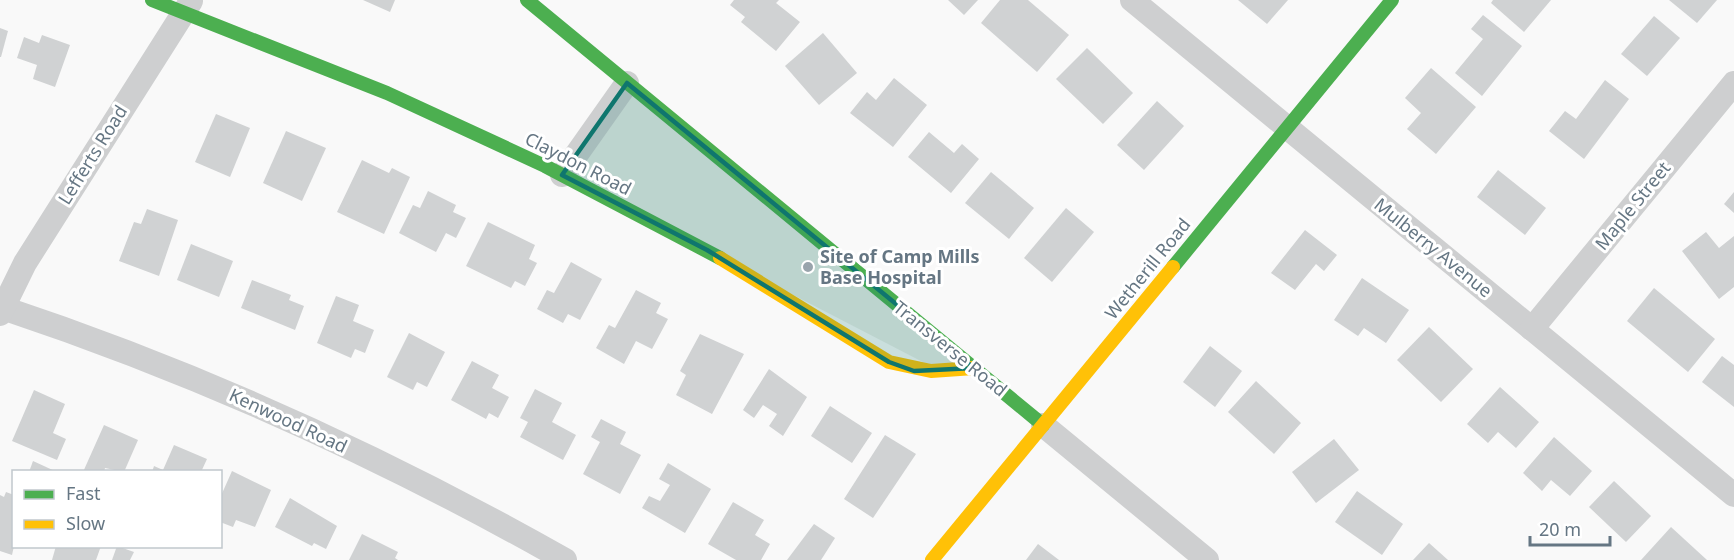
<svg xmlns="http://www.w3.org/2000/svg" width="1734" height="560" viewBox="0 0 1734 560" font-family="'Noto Sans',sans-serif">
<style>
.green{fill:#e8ebe6}
.building{fill:#d0d2d3}
.lines{fill:none;stroke-linecap:round;stroke-linejoin:round}
.street{stroke:#cecfd0;stroke-width:24}
.fast{stroke:#4caf50;stroke-width:14}
.slow{stroke:#ffc107;stroke-width:14}
.marked{fill:#0f766e;fill-opacity:0.2;stroke:#0f766e;stroke-width:4.5;stroke-linejoin:round}
.poi-dot{fill:#99a4ac;stroke:#fff;stroke-width:2}
.labels{text-anchor:middle;stroke-width:6;stroke-linejoin:round;paint-order:stroke}
.street-label{font-size:18px;fill:#657683;stroke:#fff}
.poi-label{font-size:18px;font-weight:bold;fill:#657683;stroke:#fff;text-anchor:start}
</style>
<rect width="100%" height="100%" fill="#f9f9f9"/>
<polygon class="green" points="627,83 974,369 944,373 562,175"/>
<g class="building">
<polygon points="363,0 395,0 390,12"/>
<polygon points="734,0 779,0 776,3 800,22 776,51 741,22 745,17 730,5"/>
<polygon points="948,0 978,0 964,15"/>
<polygon points="1000,0 1028,0 1069,35 1037,72 981,23"/>
<polygon points="1238,0 1288,0 1267,24"/>
<polygon points="1493,0 1551,0 1524,32 1491,3"/>
<polygon points="1669,0 1717,0 1697,23"/>
<polygon points="1483,15 1522,46 1482,96 1455,73 1483,39 1471,29"/>
<polygon points="1654,16 1680,38 1647,76 1621,54"/>
<polygon points="0,28 8,31 1,57 0,57"/>
<polygon points="823,33 857,73 819,105 785,66"/>
<polygon points="42,35 70,45 55,87 33,79 37,65 17,58 24,37 39,43"/>
<polygon points="1087,48 1133,93 1103,124 1056,79"/>
<polygon points="1431,68 1476,107 1436,154 1407,129 1421,113 1405,98"/>
<polygon points="894,78 927,105 893,147 850,113 867,92 876,100"/>
<polygon points="1605,80 1629,99 1584,159 1549,131 1565,111 1576,119"/>
<polygon points="1157,101 1184,126 1144,170 1117,145"/>
<polygon points="216,114 250,128 230,177 195,162"/>
<polygon points="286,131 326,148 302,201 263,183"/>
<polygon points="929,132 954,153 962,144 979,159 951,193 908,157"/>
<polygon points="362,160 389,173 392,168 410,177 384,234 337,212"/>
<polygon points="1498,170 1546,208 1525,235 1477,197"/>
<polygon points="991,172 1034,208 1009,239 965,203"/>
<polygon points="428,191 456,205 453,212 466,218 456,238 446,233 436,252 399,233 413,205 420,208"/>
<polygon points="1734,192 1734,213 1724,204"/>
<polygon points="1066,208 1094,232 1052,282 1024,258"/>
<polygon points="147,209 178,220 159,276 119,261 134,222 141,224"/>
<polygon points="488,222 535,245 529,259 537,263 525,286 515,281 511,288 466,266"/>
<polygon points="1305,230 1337,255 1324,271 1316,264 1295,290 1271,273"/>
<polygon points="1706,232 1719,248 1734,236 1734,287 1719,299 1682,251"/>
<polygon points="191,244 233,261 219,297 177,280"/>
<polygon points="571,262 602,279 580,320 568,314 563,323 537,309 547,290 554,293"/>
<polygon points="1362,278 1409,310 1386,343 1364,328 1358,336 1334,320"/>
<polygon points="252,280 291,295 289,300 304,306 295,330 241,308"/>
<polygon points="1654,288 1715,339 1688,372 1627,321"/>
<polygon points="636,290 661,303 656,313 668,319 652,349 636,341 624,364 596,348 609,325 615,328"/>
<polygon points="336,296 359,305 353,321 374,330 365,353 355,349 351,358 317,343"/>
<polygon points="1429,327 1473,369 1441,402 1397,360"/>
<polygon points="409,333 445,352 427,387 417,382 413,390 387,377"/>
<polygon points="700,334 744,354 712,414 676,395 686,375 680,371"/>
<polygon points="1210,346 1242,371 1215,407 1183,382"/>
<polygon points="1722,356 1734,365 1734,407 1702,382"/>
<polygon points="472,361 499,375 492,388 509,397 498,418 489,413 486,419 451,400"/>
<polygon points="769,369 807,397 783,436 769,426 777,414 763,405 754,418 743,410"/>
<polygon points="1256,381 1301,423 1274,454 1228,412"/>
<polygon points="1500,387 1539,422 1516,448 1498,432 1488,443 1467,424"/>
<polygon points="535,389 562,403 552,422 576,435 563,460 520,437 528,422 520,418"/>
<polygon points="34,390 65,404 53,433 66,439 57,460 12,441"/>
<polygon points="830,406 872,433 852,463 811,436"/>
<polygon points="601,419 626,432 620,444 641,455 620,494 583,474 600,442 591,437"/>
<polygon points="104,425 138,440 124,472 105,468 104,472 83,472"/>
<polygon points="885,435 916,454 873,518 844,499"/>
<polygon points="1554,437 1592,471 1570,496 1551,480 1542,491 1523,473"/>
<polygon points="1334,439 1359,470 1316,503 1292,472"/>
<polygon points="174,445 207,459 201,472 152,472 154,466 163,470"/>
<polygon points="33,461 57,472 29,472"/>
<polygon points="668,463 711,489 685,533 642,508 649,496 660,501 670,485 659,479"/>
<polygon points="232,471 271,490 255,527 236,520 233,527 220,522 220,498"/>
<polygon points="1614,481 1651,516 1626,542 1589,507"/>
<polygon points="1357,491 1403,524 1382,555 1335,522"/>
<polygon points="6,492 14,495 14,546 12,555 0,551 0,495 4,497"/>
<polygon points="290,498 337,526 326,549 314,543 312,546 275,527"/>
<polygon points="733,502 764,520 755,535 770,544 761,560 736,560 708,544"/>
<polygon points="814,524 835,538 821,560 787,560"/>
<polygon points="1671,527 1707,560 1641,560"/>
<polygon points="362,534 398,552 395,558 398,560 349,560"/>
<polygon points="1429,543 1448,560 1413,560"/>
<polygon points="1038,544 1059,560 1026,560"/>
<polygon points="56,546 101,546 96,560 52,560"/>
<polygon points="117,546 134,552 130,560 112,560"/>
</g>
<g class="lines">
<g class="street">
<polyline points="1132,0 1734,495"/>
<polyline points="562,175 627,83"/>
<path d="M 0,307 C 196,372 385,458 565,560"/>
<polyline points="0,314 25,263 191,1"/>
<polyline points="1532,329 1734,83"/>
<polyline points="1043,425 1207,560"/>
</g>
<g class="fast">
<polyline points="152,0 387,93 545,166 720,258"/>
<polyline points="527,0 1043,425"/>
<polyline points="1173,267 1392,0"/>
</g>
<g class="slow">
<polyline points="720,258 889,362 931,371 974,368"/>
<polyline points="932,560 1173,267"/>
</g>
</g>
<path class="marked" d="M 627,83 L 974,368 L 914,371 L 889,362 L 707,250 L 562,175 Z"/>
<circle class="poi-dot" cx="808" cy="267" r="6"/>
<g class="labels">
<g class="street-label">
<text transform="translate(93 155) rotate(-58)" y="6">Lefferts Road</text>
<text transform="translate(578 164) rotate(27)" y="6">Claydon Road</text>
<text transform="translate(1633 206) rotate(-51)" y="6">Maple Street</text>
<text transform="translate(1433 248) rotate(39)" y="6">Mulberry Avenue</text>
<text transform="translate(1148 269) rotate(-51)" y="6">Wetherill Road</text>
<text transform="translate(950 349) rotate(39)" y="6">Transverse Road</text>
<text transform="translate(288 421) rotate(25)" y="6">Kenwood Road</text>
</g>
<g class="poi-label">
<text x="820" y="263">Site of Camp Mills<tspan x="820" dy="21">Base Hospital</tspan></text>
</g>
</g>
<rect x="12" y="470" width="210" height="78" fill="#ffffff" stroke="#c1c8cd" stroke-width="1.5"/>
<rect x="24" y="490" width="30" height="9" fill="#4caf50" stroke="#c1c8cd" stroke-width="1.5"/>
<text x="66" y="500" font-size="18" fill="#657683">Fast</text>
<rect x="24" y="520" width="30" height="9" fill="#ffc107" stroke="#c1c8cd" stroke-width="1.5"/>
<text x="66" y="530" font-size="18" fill="#657683">Slow</text>
<path d="M1530 536v9h80v-9" fill="none" stroke="#657683" stroke-width="3"/>
<text x="1539" y="536" font-size="18" fill="#657683" stroke="#ffffff" stroke-width="4.5" paint-order="stroke">20 m</text>
</svg>
